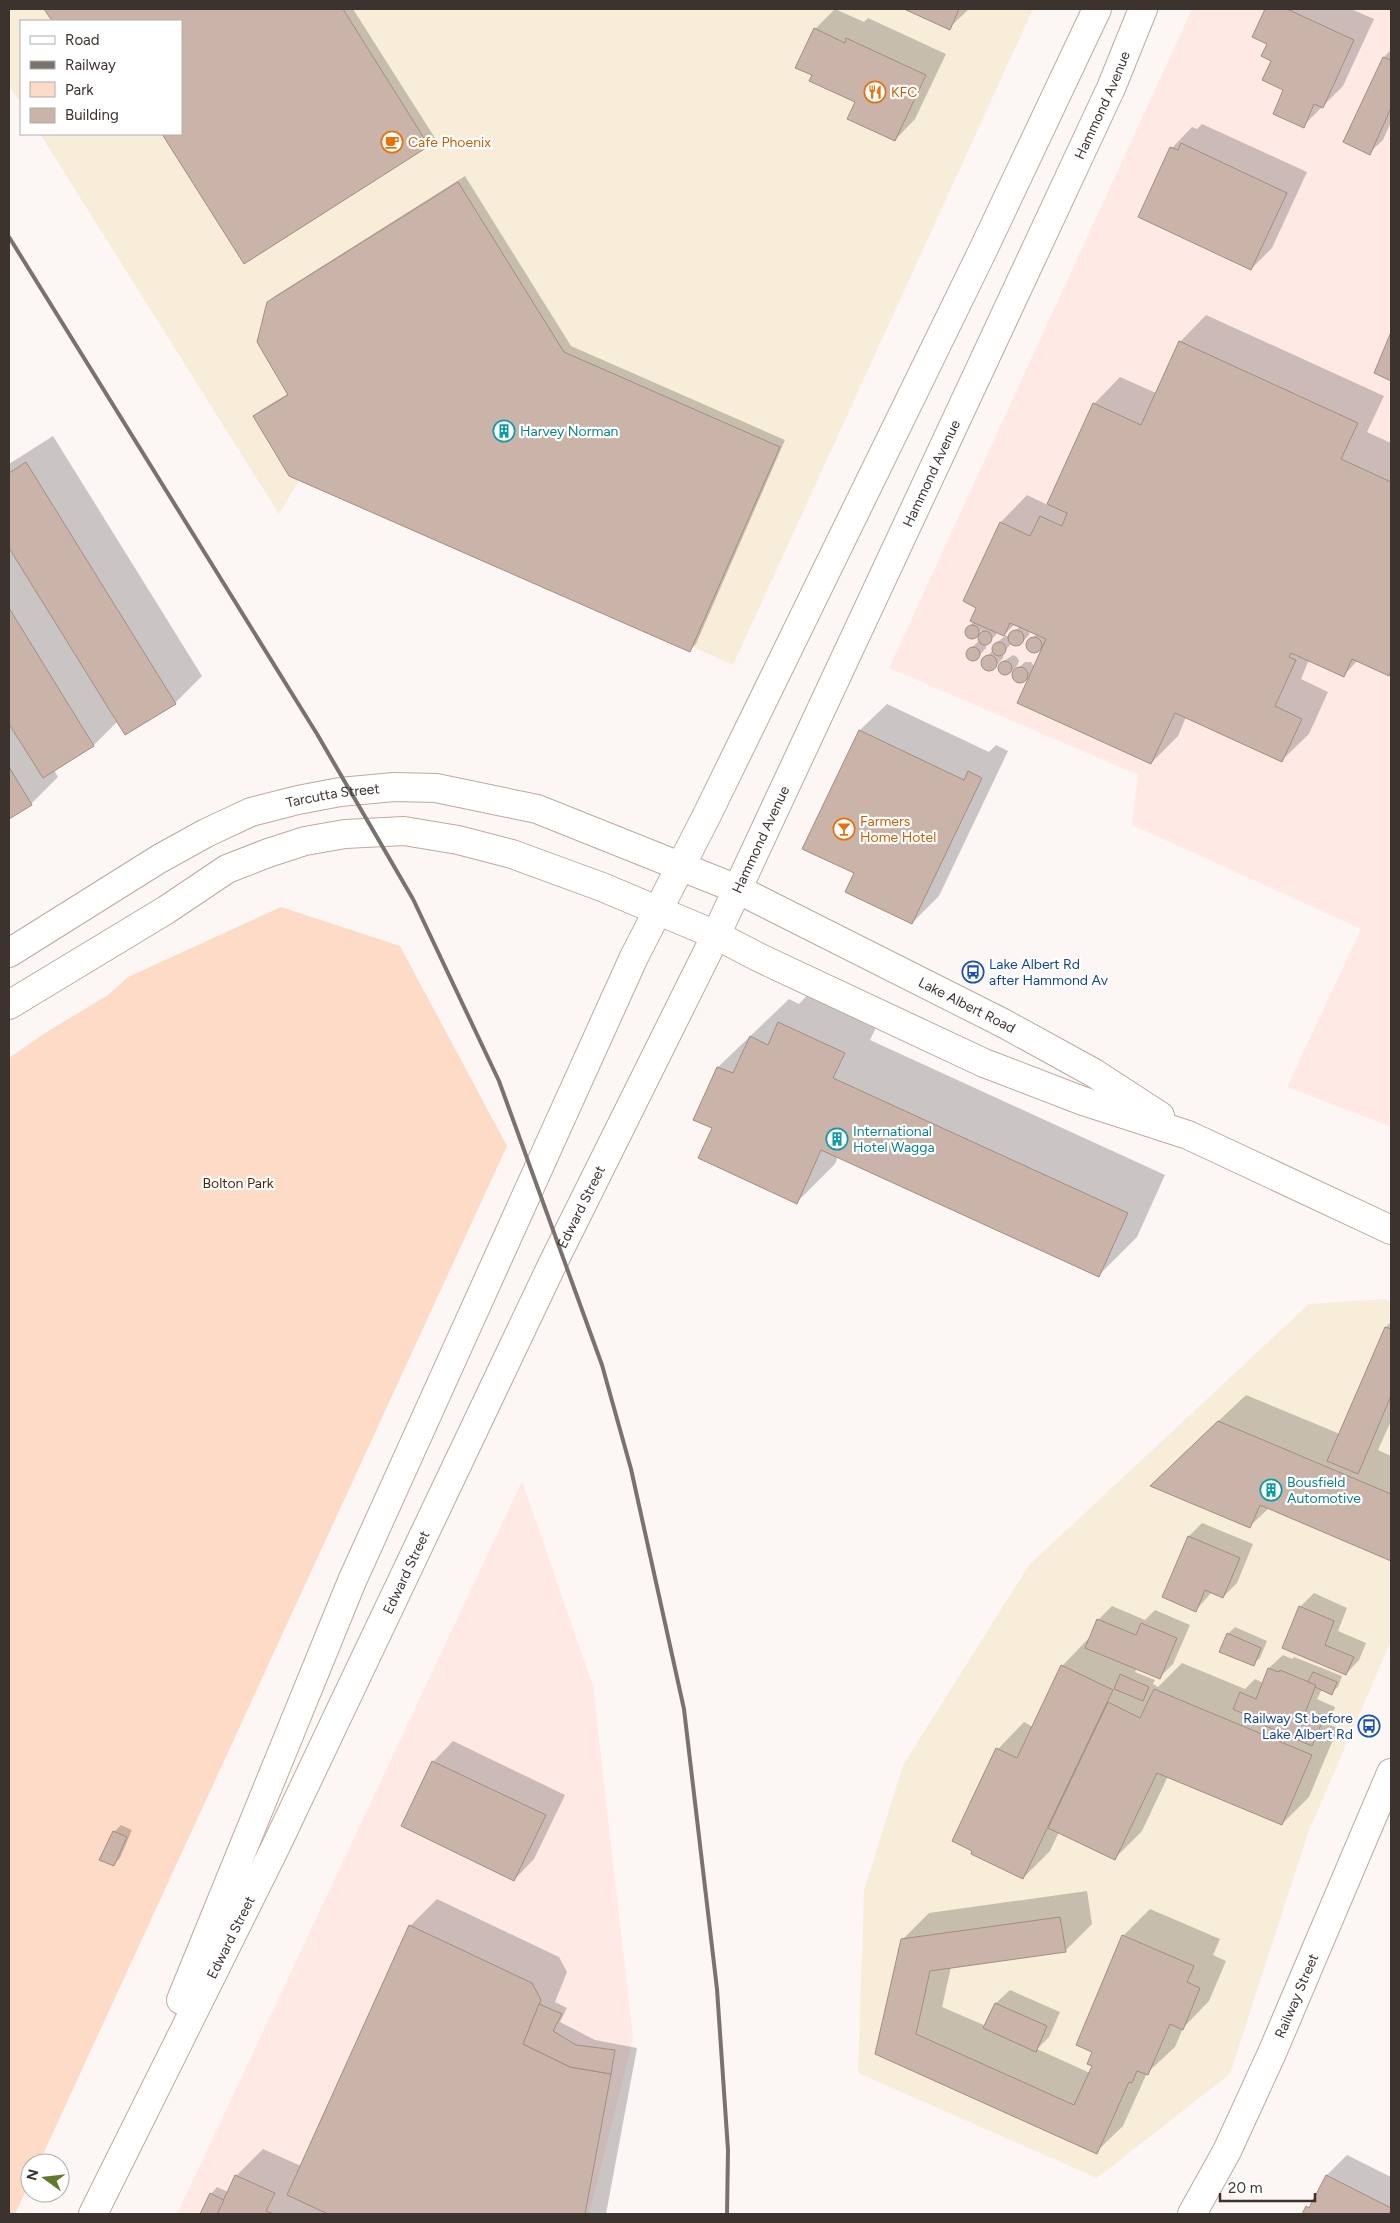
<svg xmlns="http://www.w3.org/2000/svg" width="1400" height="2223" viewBox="0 0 1400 2223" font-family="Figtree,sans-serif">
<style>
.commercial{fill:#f8edd8}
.industrial{fill:#fee9e5}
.green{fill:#fddbc7}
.shadow{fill:#0003;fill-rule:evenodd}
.building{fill:#cab4a9;stroke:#a18d81}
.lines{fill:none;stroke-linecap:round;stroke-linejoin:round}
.secondary-casing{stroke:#bea99d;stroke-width:30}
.highway-casing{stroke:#bea99d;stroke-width:30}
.secondary{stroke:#fff;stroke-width:28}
.highway{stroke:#fff;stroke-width:28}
.rail{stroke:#7a726f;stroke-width:4}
.labels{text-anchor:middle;stroke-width:4.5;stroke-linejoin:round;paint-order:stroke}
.food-label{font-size:14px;fill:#c56008;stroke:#fff;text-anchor:start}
.street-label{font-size:14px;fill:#3c332f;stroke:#fff}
.culture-label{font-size:14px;fill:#0d838f;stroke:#fff;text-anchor:start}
.transit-label{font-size:14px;fill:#164399;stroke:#fff;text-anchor:start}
.park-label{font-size:14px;fill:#512608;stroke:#fff}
</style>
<rect width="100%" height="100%" fill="#fcf7f5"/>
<g class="commercial">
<polygon points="9,9 1033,9 733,665 304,472 279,514 40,134 181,134 181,21 21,21 21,104 9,85"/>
<polygon points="1385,1299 1391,1302 1391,1641 1308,1833 1230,2074 1097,2178 858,2073 864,1891 903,1765 1029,1565 1309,1304"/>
</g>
<g class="industrial">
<polygon points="1192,9 1391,9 1391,1127 1287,1087 1361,929 1132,825 1138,775 889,668"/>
<polygon points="522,1481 593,1686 633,2038 589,2214 177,2214"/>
</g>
<polygon class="green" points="281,907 400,946 507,1146 39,2163 30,2163 30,2182 15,2214 9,2214 9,1058 45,1033 108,995 128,977"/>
<g class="shadow">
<polygon points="46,9 353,9 435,138 428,145 244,262 163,134 181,134 181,21 54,21"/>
<polygon points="835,9 864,22 868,18 946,54 915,119 895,140 856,102 814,75 815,29"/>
<polygon points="907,9 969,9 949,28"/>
<polygon points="1266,9 1351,9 1374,19 1343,86 1303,126 1285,89 1269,43 1254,36"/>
<polygon points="1391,50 1391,122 1383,140 1369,153 1345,142 1384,57"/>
<polygon points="1202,124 1307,172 1272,248 1251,269 1140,217 1172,148 1192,127 1197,129"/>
<polygon points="465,176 571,346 785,440 696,644 690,650 255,416 261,410 289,393 268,303 275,296"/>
<path d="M 1206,315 L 1384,396 L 1367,432 L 1391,443 L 1391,671 L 1388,674 L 1358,660 L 1344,675 L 1309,660 L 1301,679 L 1328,692 L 1309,734 L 1282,760 L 1186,717 L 1178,736 L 1151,763 L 1032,672 L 1023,681 L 1018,681 L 1014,678 L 1014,672 L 1025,662 L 1031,662 L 1035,667 L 1045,644 L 1035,652 L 1030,651 L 1028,646 L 1029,641 L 1037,634 L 1030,631 L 1029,635 L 1022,642 L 1017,645 L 1011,644 L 1003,653 L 1003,658 L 992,670 L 987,670 L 983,666 L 983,661 L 993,650 L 994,645 L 1005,636 L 997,632 L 996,635 L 986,644 L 986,648 L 976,659 L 971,660 L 968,657 L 967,652 L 980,640 L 982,630 L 973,638 L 969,637 L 966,633 L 967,629 L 974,621 L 978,607 L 965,601 L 1001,522 L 1027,495 L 1048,505 L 1094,404 L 1120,377 L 1156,393 L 1180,342 ZM 1015,624 L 1020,626 L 1010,637 L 1004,635 Z"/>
<polygon points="53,436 202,676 175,703 126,733 118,721 94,745 54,770 58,777 31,804 9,818 9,464"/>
<polygon points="1013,655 1017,657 1019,661 1017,666 1010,673 1004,674 1001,672 999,668 1001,663"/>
<polygon points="887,704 989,752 996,745 1008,751 939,896 912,923 856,873 804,848 860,730"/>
<polygon points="817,985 882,1015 870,1040 1165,1175 1137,1237 1099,1275 838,1156 835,1164 797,1202 713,1128 695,1119 718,1067 789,999 799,1004"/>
<polygon points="1391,1322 1391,1421 1378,1450 1391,1456 1391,1559 1269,1508 1250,1526 1178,1459 1246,1395 1340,1434 1386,1327"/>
<polygon points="1202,1523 1253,1544 1237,1583 1223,1597 1212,1592 1196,1610 1189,1536"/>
<polygon points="1314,1593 1347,1608 1338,1631 1366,1643 1359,1660 1346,1674 1283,1648 1300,1607"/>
<polygon points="1112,1606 1145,1620 1155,1610 1190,1625 1173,1664 1160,1677 1137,1668 1135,1672 1155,1680 1153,1684 1158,1687 1182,1663 1245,1689 1255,1679 1263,1683 1269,1668 1283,1655 1292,1659 1294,1657 1342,1676 1338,1687 1331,1693 1322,1689 1317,1699 1335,1707 1328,1724 1338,1728 1309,1797 1282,1824 1168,1776 1142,1831 1115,1858 1059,1832 1050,1851 1023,1878 998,1749 1024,1722 1033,1727 1062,1666 1088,1639 1090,1640 1098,1620"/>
<polygon points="1235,1627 1267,1641 1260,1658 1253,1664 1228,1634"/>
<polygon points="453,1741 565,1795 534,1859 514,1880 433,1762"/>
<polygon points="121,1825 132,1830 120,1858 114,1864 114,1832"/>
<polygon points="1087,1891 1092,1924 1065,1951 951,1967 942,2007 986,2026 996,2003 1010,1990 1060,2012 1049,2037 1037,2049 1090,2073 1093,2065 1093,2051 1123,1936 1150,1909 1220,1939 1213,1955 1226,1961 1209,2001 1183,2028 1175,2047 1147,2073 1123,2126 1096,2152 877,2054 902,1940 929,1913"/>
<polygon points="437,1899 559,1957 567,1972 555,2002 567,2008 560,2022 595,2040 637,2048 606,2214 202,2214 211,2194 217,2187 228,2192 236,2176 263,2149 301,2166 410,1926"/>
<polygon points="1347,2155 1391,2177 1391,2214 1304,2214 1314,2200 1327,2175"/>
</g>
<g class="building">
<polygon points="44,9 343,9 429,146 244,264 162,134 181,134 181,21 52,21"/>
<polygon points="904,9 959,9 950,30"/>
<polygon points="1265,9 1287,9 1354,40 1323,108 1314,104 1304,128 1273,114 1283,90 1262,80 1271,61 1261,56 1267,44 1252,37"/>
<polygon points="814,28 845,43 846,38 926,75 895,141 847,119 855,102 809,81 812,75 795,68"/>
<polygon points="1383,57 1391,60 1391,108 1370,155 1343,142"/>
<polygon points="1181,143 1287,193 1251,270 1138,217 1170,147 1178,150"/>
<polygon points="458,182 564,352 780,447 690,652 289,476 253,416 288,395 257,342 267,302"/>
<polygon points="1391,332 1391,381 1374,373"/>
<polygon points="1179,341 1358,423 1341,459 1391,482 1391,670 1389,676 1352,659 1344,677 1291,653 1289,657 1296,660 1275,706 1302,719 1282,762 1175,713 1151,764 1017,703 1046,639 1010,623 1004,636 970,621 976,608 963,601 1000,522 1030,536 1040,516 1062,526 1067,513 1047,504 1093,403 1141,425"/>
<polygon points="26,462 176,704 125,735 9,548 9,473"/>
<polygon points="9,608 94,746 43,778 9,724"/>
<circle cx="972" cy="632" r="7"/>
<circle cx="1016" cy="638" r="8"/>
<circle cx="985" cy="638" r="7"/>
<circle cx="1034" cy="645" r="8"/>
<circle cx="999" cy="649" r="7"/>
<circle cx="973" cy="654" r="7"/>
<circle cx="989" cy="663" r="8"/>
<circle cx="1005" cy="668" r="7"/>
<circle cx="1020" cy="675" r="8"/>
<polygon points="859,730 964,780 968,771 982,778 912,924 845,892 854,873 802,849"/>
<polygon points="9,767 32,805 9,819"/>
<polygon points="778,1022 845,1053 833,1078 1128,1213 1099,1277 821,1150 797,1204 698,1158 712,1128 693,1120 717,1067 733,1073 750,1036 768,1045"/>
<polygon points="1385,1327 1391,1329 1391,1396 1358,1474 1327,1461"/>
<polygon points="1218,1421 1391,1494 1391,1561 1260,1505 1250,1528 1150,1486"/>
<polygon points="1188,1536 1240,1558 1223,1598 1205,1590 1196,1612 1162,1597"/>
<polygon points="1299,1606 1334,1621 1325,1645 1354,1657 1346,1675 1282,1648"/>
<polygon points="1097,1619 1136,1635 1141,1623 1177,1638 1160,1679 1085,1648"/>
<polygon points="1227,1633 1261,1648 1254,1666 1219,1652"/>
<polygon points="1061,1665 1113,1690 1023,1879 971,1854 972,1851 952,1841 996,1748 1017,1758"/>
<polygon points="1268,1668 1279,1672 1280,1670 1316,1685 1305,1713 1323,1720 1312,1746 1247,1718 1248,1716 1233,1709 1240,1692 1256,1699"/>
<polygon points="1313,1672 1337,1682 1332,1695 1315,1687 1316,1685 1308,1682"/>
<polygon points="1120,1674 1149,1687 1143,1701 1114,1689"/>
<polygon points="1154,1689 1312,1755 1282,1825 1157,1773 1115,1860 1048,1828 1108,1702 1140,1718"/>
<polygon points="432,1761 546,1815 514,1881 401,1826"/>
<polygon points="113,1831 127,1837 114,1866 99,1860"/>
<polygon points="1060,1917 1066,1952 930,1971 916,2034 1074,2105 1092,2066 1087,2064 1092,2052 1076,2045 1122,1935 1194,1966 1187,1982 1200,1988 1183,2030 1170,2024 1148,2075 1137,2071 1132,2083 1129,2082 1097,2154 875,2054 901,1939"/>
<polygon points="409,1925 532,1983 541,2000 523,2044 570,2067 611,2074 585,2214 328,2214 287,2195"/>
<polygon points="995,2003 1047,2026 1036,2052 983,2028"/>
<polygon points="539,2004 562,2014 553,2031 576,2045 615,2050 611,2074 570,2067 523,2044"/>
<polygon points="235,2175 275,2193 266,2211 274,2214 217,2214"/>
<polygon points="1326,2175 1391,2208 1391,2214 1302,2214 1306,2206 1309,2208"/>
<polygon points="210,2193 224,2200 217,2214 200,2214"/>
</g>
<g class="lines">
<g class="secondary-casing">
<g id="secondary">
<path id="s1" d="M 9,953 L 159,859 L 206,833 L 251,812 L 298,800 L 340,792 L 394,787 L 436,788 L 537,809 L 737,889 L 1003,1023 L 1094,1073 L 1160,1116"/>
<polyline points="9,1005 166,910 227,869 268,853 305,841 345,834 404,831 458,840 512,854 602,887 716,935 760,958 984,1063 1083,1101 1188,1135 1391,1230"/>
<path id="s2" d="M 1192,2214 L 1227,2151 L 1272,2053 L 1391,1773"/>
</g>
</g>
<g class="highway-casing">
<g id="highway">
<polyline points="181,2000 352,1581 634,957 706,817 983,250 1097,9"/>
<path id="s3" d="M 93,2214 L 276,1846 L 553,1263 L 716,935 L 1111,88 L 1143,9"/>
</g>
</g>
<use href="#secondary" class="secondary"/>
<use href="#highway" class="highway"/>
<polyline class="rail" points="9,237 317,734 413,899 499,1081 602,1365 631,1469 684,1709 717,1989 728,2150 727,2214"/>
</g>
<defs>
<g id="restaurant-ring" transform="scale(1.125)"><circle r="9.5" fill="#fff" stroke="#e8710a" stroke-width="1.5"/><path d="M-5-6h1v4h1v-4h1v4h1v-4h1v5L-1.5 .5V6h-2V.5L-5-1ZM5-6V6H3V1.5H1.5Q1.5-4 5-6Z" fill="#e8710a"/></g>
<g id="cafe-ring" transform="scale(1.125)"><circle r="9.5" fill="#fff" stroke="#e8710a" stroke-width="1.5"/><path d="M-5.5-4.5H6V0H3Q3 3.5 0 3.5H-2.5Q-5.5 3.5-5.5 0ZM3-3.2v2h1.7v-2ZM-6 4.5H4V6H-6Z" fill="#e8710a"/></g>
<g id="building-ring" transform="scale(1.125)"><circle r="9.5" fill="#fff" stroke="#0f9aa8" stroke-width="1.5"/><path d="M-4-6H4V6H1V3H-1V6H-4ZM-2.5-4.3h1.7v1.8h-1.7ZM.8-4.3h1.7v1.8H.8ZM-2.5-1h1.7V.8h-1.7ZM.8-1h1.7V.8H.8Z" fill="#0f9aa8"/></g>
<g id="bar-ring" transform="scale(1.125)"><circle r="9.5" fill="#fff" stroke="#e8710a" stroke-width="1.5"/><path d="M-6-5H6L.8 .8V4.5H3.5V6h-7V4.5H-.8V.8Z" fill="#e8710a"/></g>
<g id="bus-ring" transform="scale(1.125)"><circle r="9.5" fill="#fff" stroke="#1a4fb4" stroke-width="1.5"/><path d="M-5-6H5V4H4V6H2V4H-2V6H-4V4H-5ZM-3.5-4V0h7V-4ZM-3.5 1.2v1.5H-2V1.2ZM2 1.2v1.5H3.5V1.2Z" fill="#1a4fb4"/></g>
</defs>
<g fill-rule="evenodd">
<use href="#restaurant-ring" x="875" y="92"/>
<use href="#cafe-ring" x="392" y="142"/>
<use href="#building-ring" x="504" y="431"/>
<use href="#bar-ring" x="844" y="829"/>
<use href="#bus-ring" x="973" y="972"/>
<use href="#building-ring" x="837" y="1139"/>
<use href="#building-ring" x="1271" y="1490"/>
<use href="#bus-ring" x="1369" y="1726"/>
</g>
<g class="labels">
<g class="food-label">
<text x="891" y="97">KFC</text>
<text x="408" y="147">Cafe Phoenix</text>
<text x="860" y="826">Farmers<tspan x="860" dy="16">Home Hotel</tspan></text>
</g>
<g class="street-label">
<text dy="5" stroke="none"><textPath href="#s3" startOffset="2338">Hammond Avenue</textPath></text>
<text dy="5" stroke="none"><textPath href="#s3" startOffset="1932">Hammond Avenue</textPath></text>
<text dy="5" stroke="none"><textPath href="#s1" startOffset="364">Tarcutta Street</textPath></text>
<text dy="5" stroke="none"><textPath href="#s3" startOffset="1528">Hammond Avenue</textPath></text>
<text dy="5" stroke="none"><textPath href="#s1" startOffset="1044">Lake Albert Road</textPath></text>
<text dy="5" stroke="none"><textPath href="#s3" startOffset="1119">Edward Street</textPath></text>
<text dy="5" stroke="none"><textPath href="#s3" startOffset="714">Edward Street</textPath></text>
<text dy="5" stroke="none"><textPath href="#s3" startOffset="309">Edward Street</textPath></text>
<text dy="5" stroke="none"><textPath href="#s2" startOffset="242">Railway Street</textPath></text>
</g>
<g class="culture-label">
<text x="520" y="436">Harvey Norman</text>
<text x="853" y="1136">International<tspan x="853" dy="16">Hotel Wagga</tspan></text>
<text x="1287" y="1487">Bousfield<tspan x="1287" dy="16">Automotive</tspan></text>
</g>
<g class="transit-label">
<text x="989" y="969">Lake Albert Rd<tspan x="989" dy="16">after Hammond Av</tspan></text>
<text x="1353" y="1723" text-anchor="end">Railway St before<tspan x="1353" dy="16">Lake Albert Rd</tspan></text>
</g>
<g class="park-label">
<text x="238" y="1188">Bolton Park</text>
</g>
</g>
<rect width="1400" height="2223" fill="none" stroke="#3c332f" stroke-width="20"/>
<rect x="20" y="20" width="162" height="115" fill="#ffffff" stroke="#b1adac"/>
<rect x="30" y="36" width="25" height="8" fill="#ffffff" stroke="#b1adac"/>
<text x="65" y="45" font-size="15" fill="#3c332f">Road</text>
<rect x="30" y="61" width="25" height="8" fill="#7a726f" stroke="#b1adac"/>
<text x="65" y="70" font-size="15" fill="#3c332f">Railway</text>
<rect x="30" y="82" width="25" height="15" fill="#fddbc7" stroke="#b1adac"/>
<text x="65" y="95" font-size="15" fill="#3c332f">Park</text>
<rect x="30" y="108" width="25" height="15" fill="#cab4a9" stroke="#b1adac"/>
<text x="65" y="120" font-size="15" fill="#3c332f">Building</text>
<g transform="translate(45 2178) rotate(285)"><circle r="24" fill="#ffffff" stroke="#b1adac"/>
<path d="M0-4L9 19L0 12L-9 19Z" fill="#61792b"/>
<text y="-8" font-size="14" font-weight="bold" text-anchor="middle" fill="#3c332f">N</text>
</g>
<path d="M1220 2193v8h95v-8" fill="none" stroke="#3c332f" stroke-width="2.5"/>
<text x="1228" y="2193" font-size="15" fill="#3c332f" stroke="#ffffff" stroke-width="4" paint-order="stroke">20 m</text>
</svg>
